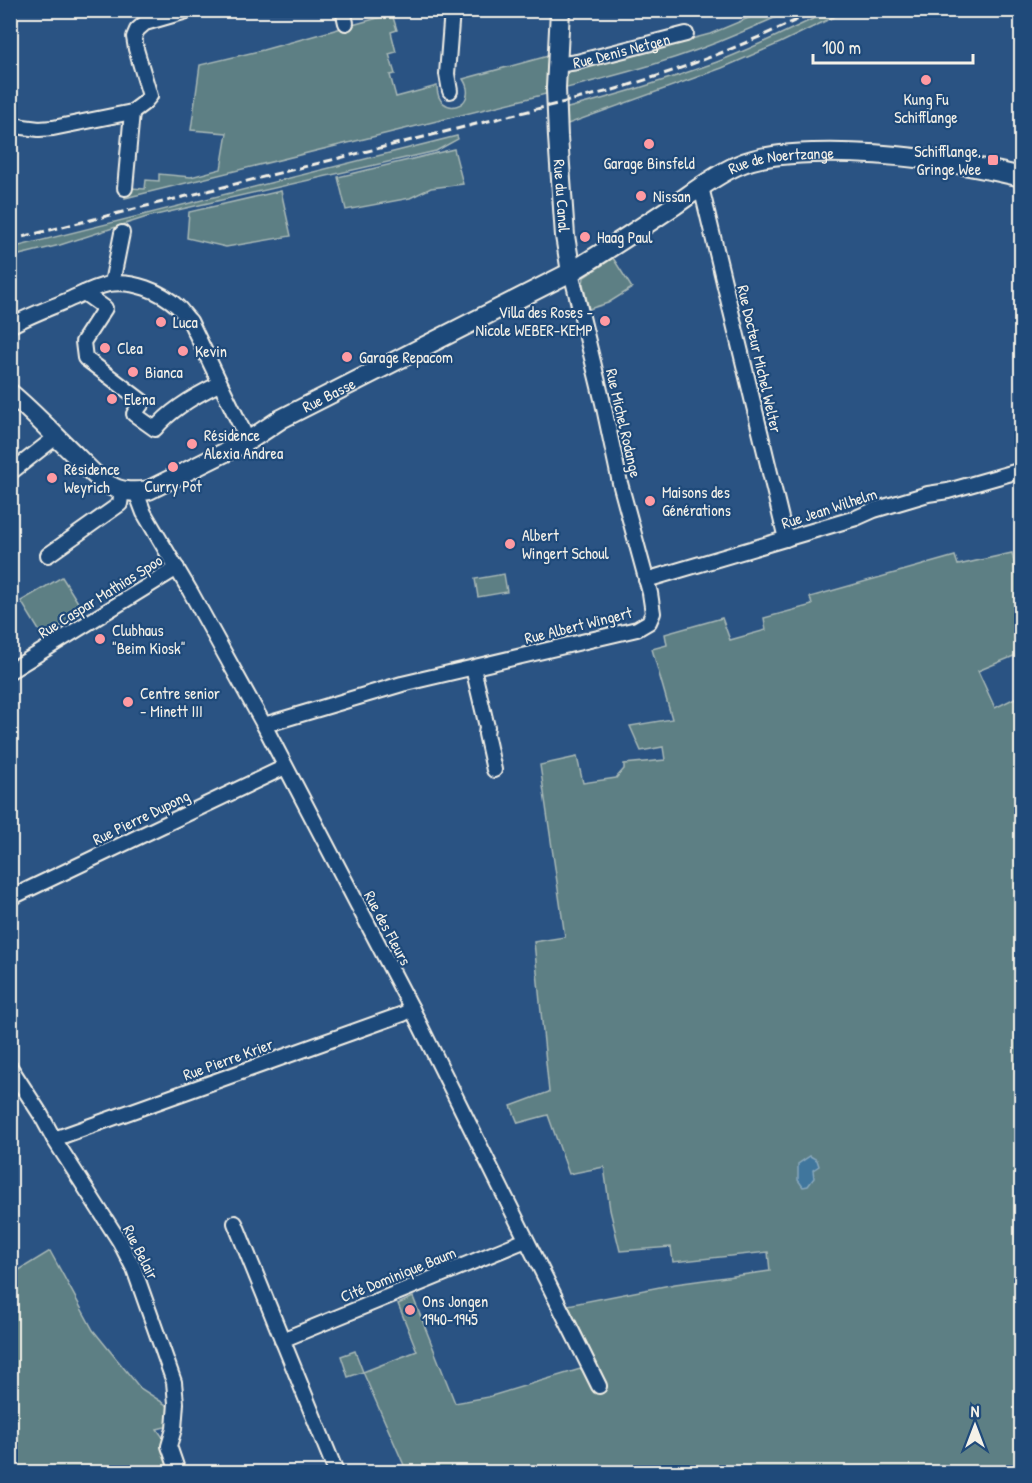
<svg xmlns="http://www.w3.org/2000/svg" width="1032" height="1483" viewBox="0 0 1032 1483" font-family="'Patrick Hand',sans-serif">
<style>
.green{fill:#5d7f84;stroke:#a8b8b6;stroke-width:1.5}
.water{fill:#40769d;stroke:#88a7bb;stroke-width:1.5}
.lines{fill:none;stroke-linecap:round;stroke-linejoin:round}
.street-casing{stroke:#f4f1e8;stroke-width:18}
.secondary-casing{stroke:#f4f1e8;stroke-width:22}
.street{stroke:#1f4a7a;stroke-width:14}
.secondary{stroke:#1f4a7a;stroke-width:18}
.rail{stroke:#f4f1e8;stroke-width:3;stroke-dasharray:9 4.5;stroke-linecap:butt}
.poi-dot{fill:#ff9aa2;stroke:#1f4a7a;stroke-width:2}
.labels{text-anchor:middle;stroke-width:4.5;stroke-linejoin:round;paint-order:stroke}
.street-label{font-size:16px;fill:#f4f1e8;stroke:#1f4a7a}
.poi-label{font-size:16px;fill:#f4f1e8;stroke:#1f4a7a;text-anchor:start}
</style>
<rect width="100%" height="100%" fill="#2a5383"/>
<filter id="ink" filterUnits="userSpaceOnUse"><feTurbulence type="fractalNoise" baseFrequency=".0167" numOctaves="2"/><feDisplacementMap in="SourceGraphic" scale="12" xChannelSelector="R" yChannelSelector="G"/><feConvolveMatrix kernelMatrix="1 2 1 2 8 2 1 2 1" color-interpolation-filters="sRGB"/></filter>
<g filter="url(#ink)">
<g class="green">
<path d="M 765,11 L 790,11 C 772,19 754,27 735,35 C 680,59 621,74 563,89 L 567,72 L 710,34 Z"/>
<path d="M 830,11 L 846,11 L 780,43 L 722,68 L 565,125 L 564,109 C 616,96 667,80 717,62 C 756,47 793,28 830,11 Z"/>
<path d="M 392,14 L 397,30 L 391,32 L 396,52 L 389,54 L 395,74 L 390,75 L 396,97 L 437,86 C 437,120 481,107 463,79 L 548,56 L 546,94 L 125,198 L 125,194 L 131,188 L 145,189 L 146,180 L 159,181 L 159,174 L 191,177 L 221,169 L 227,133 L 191,130 L 200,65 L 263,50 Z"/>
<polygon points="457,136 458,139 436,151 147,217 60,245 11,257 11,248"/>
<polygon points="454,149 463,184 431,188 410,198 346,210 338,177"/>
<polygon points="281,191 291,236 226,247 187,238 189,212"/>
<polygon points="613,258 632,288 608,303 589,309 583,284 584,277"/>
<polygon points="1012,553 1021,593 1021,653 978,671 995,708 1021,695 1021,1472 407,1472 363,1372 417,1351 398,1304 413,1297 455,1403 488,1397 597,1364 568,1305 675,1284 770,1271 768,1252 673,1262 671,1247 620,1251 610,1210 604,1167 569,1174 548,1115 518,1123 511,1106 549,1092 534,942 565,937 540,765 577,757 583,783 616,778 624,769 624,764 665,760 663,747 641,751 630,726 672,719 652,649 667,645 665,634 722,618 730,640 766,630 764,618 812,605 810,597 955,556 958,565"/>
<polygon points="504,574 507,592 478,597 475,579"/>
<polygon points="62,577 84,612 43,637 21,601"/>
<polygon points="50,1251 93,1330 140,1388 171,1408 169,1425 165,1427 157,1429 169,1446 178,1472 11,1472 11,1275"/>
<polygon points="355,1351 363,1372 348,1377 341,1356"/>
</g>
<polygon class="water" points="810,1156 817,1160 819,1166 813,1170 814,1178 808,1186 803,1187 798,1180 798,1164"/>
<g class="lines">
<g class="street-casing">
<g id="street">
<polyline points="343,10 346,23"/>
<path id="s1" d="M 557,65 L 577,62 L 686,34"/>
<polyline points="450,91 447,74 452,10"/>
<polyline points="132,112 144,103 150,96 136,49 134,37 137,30 145,23 190,10"/>
<polyline points="10,123 23,127 39,129 53,128 132,112 125,188"/>
<polyline points="701,187 786,539"/>
<polyline points="112,283 122,233"/>
<path d="M 84,293 L 105,308 L 83,342 L 85,358 L 143,402 L 134,414 L 155,429 C 171,409 196,395 219,384"/>
<path d="M 10,326 C 28,316 47,309 66,301 C 80,295 94,287 109,284 C 132,280 161,291 178,307 C 182,311 186,317 190,321 L 248,441"/>
<polyline points="10,473 56,437"/>
<polyline points="136,492 144,513 190,591 264,725 412,1009 599,1386"/>
<polyline points="48,555 120,504 122,490"/>
<polyline points="646,580 856,518 874,510 928,494 948,491 1022,470"/>
<polyline points="473,668 487,727 486,734 494,770"/>
<polyline points="10,671 177,568"/>
<polyline points="264,725 402,684 637,629 649,622 653,613 650,593 620,483 603,403 571,272"/>
<polyline points="10,898 285,767"/>
<polyline points="10,1067 41,1115 54,1139 120,1242 134,1269 174,1382 176,1403 174,1429 169,1446 178,1472"/>
<polyline points="54,1139 403,1014 412,1009"/>
<polyline points="235,1223 336,1472"/>
<polyline points="282,1340 526,1240"/>
</g>
</g>
<g class="secondary-casing">
<g id="secondary">
<path id="s2" d="M 560,10 L 556,88 L 558,137 L 565,236 L 571,272"/>
<path id="s3" d="M 10,393 C 33,412 53,434 74,454 C 86,466 98,480 113,487 C 125,493 137,492 149,490 L 248,441 L 281,419 L 571,272 C 606,251 640,228 675,205 C 695,191 714,176 736,166 C 760,155 788,154 813,153 C 882,151 954,161 1022,177"/>
</g>
</g>
<use href="#street" class="street"/>
<use href="#secondary" class="secondary"/>
<path class="rail" d="M 10,240 L 613,90 C 684,69 751,43 817,10"/>
</g>
</g>
<g class="poi-dot">
<circle cx="926" cy="80" r="6"/>
<circle cx="649" cy="144" r="6"/>
<rect x="987" y="154" width="12" height="12" rx="3"/>
<circle cx="641" cy="196" r="6"/>
<circle cx="585" cy="237" r="6"/>
<circle cx="605" cy="321" r="6"/>
<circle cx="161" cy="322" r="6"/>
<circle cx="105" cy="348" r="6"/>
<circle cx="183" cy="351" r="6"/>
<circle cx="347" cy="357" r="6"/>
<circle cx="133" cy="372" r="6"/>
<circle cx="112" cy="399" r="6"/>
<circle cx="192" cy="444" r="6"/>
<circle cx="173" cy="467" r="6"/>
<circle cx="52" cy="478" r="6"/>
<circle cx="650" cy="501" r="6"/>
<circle cx="510" cy="544" r="6"/>
<circle cx="100" cy="639" r="6"/>
<circle cx="128" cy="702" r="6"/>
<circle cx="410" cy="1310" r="6"/>
</g>
<g class="labels">
<g class="street-label">
<text dy="6" stroke="none"><textPath href="#s1" startOffset="66">Rue Denis Netgen</textPath></text>
<text dy="6" stroke="none"><textPath href="#s3" startOffset="894">Rue de Noertzange</textPath></text>
<text dy="6" stroke="none"><textPath href="#s2" startOffset="186">Rue du Canal</textPath></text>
<text transform="translate(760 359) rotate(77)" y="6">Rue Docteur Michel Welter</text>
<text dy="6" stroke="none"><textPath href="#s3" startOffset="380">Rue Basse</textPath></text>
<text transform="translate(624 423) rotate(77)" y="6">Rue Michel Rodange</text>
<text transform="translate(829 508) rotate(-18)" y="6">Rue Jean Wilhelm</text>
<text transform="translate(100 596) rotate(-32)" y="6">Rue Caspar Mathias Spoo</text>
<text transform="translate(578 625) rotate(-14)" y="6">Rue Albert Wingert</text>
<text transform="translate(141 817) rotate(-26)" y="6">Rue Pierre Dupong</text>
<text transform="translate(388 928) rotate(62)" y="6">Rue des Fleurs</text>
<text transform="translate(228 1059) rotate(-20)" y="6">Rue Pierre Krier</text>
<text transform="translate(141 1252) rotate(63)" y="6">Rue Belair</text>
<text transform="translate(398 1274) rotate(-22)" y="6">Cité Dominique Baum</text>
</g>
<g class="poi-label">
<text x="926" y="105" text-anchor="middle">Kung Fu<tspan x="926" dy="18">Schifflange</tspan></text>
<text x="981" y="157" text-anchor="end">Schifflange,<tspan x="981" dy="18">Gringe Wee</tspan></text>
<text x="649" y="169" text-anchor="middle">Garage Binsfeld</text>
<text x="653" y="202">Nissan</text>
<text x="597" y="243">Haag Paul</text>
<text x="593" y="318" text-anchor="end">Villa des Roses -<tspan x="593" dy="18">Nicole WEBER-KEMP</tspan></text>
<text x="173" y="328">Luca</text>
<text x="117" y="354">Clea</text>
<text x="195" y="357">Kevin</text>
<text x="359" y="363">Garage Repacom</text>
<text x="145" y="378">Bianca</text>
<text x="124" y="405">Elena</text>
<text x="204" y="441">Résidence<tspan x="204" dy="18">Alexia Andrea</tspan></text>
<text x="64" y="475">Résidence<tspan x="64" dy="18">Weyrich</tspan></text>
<text x="173" y="492" text-anchor="middle">Curry Pot</text>
<text x="662" y="498">Maisons des<tspan x="662" dy="18">Générations</tspan></text>
<text x="522" y="541">Albert<tspan x="522" dy="18">Wingert Schoul</tspan></text>
<text x="112" y="636">Clubhaus<tspan x="112" dy="18">"Beim Kiosk"</tspan></text>
<text x="140" y="699">Centre senior<tspan x="140" dy="18">- Minett III</tspan></text>
<text x="422" y="1307">Ons Jongen<tspan x="422" dy="18">1940-1945</tspan></text>
</g>
</g>
<rect width="1032" height="1483" fill="none" stroke="#1f4a7a" stroke-width="36"/>
<rect x="18" y="18" width="996" height="1447" fill="none" stroke="#f4f1e8" stroke-width="2" filter="url(#ink)"/>
<g transform="translate(975 1426)" stroke="#1f4a7a" stroke-width="4.5" paint-order="stroke">
<path d="M0-4.5L10 22L0 15L-10 22Z" fill="#f4f1e8"/>
<text y="-9" font-size="16" font-weight="bold" text-anchor="middle" fill="#f4f1e8">N</text>
</g>
<path d="M813 54v9h160v-9" fill="none" stroke="#f4f1e8" stroke-width="3"/>
<text x="822" y="54" font-size="18" fill="#f4f1e8" stroke="#1f4a7a" stroke-width="4.5" paint-order="stroke">100 m</text>
</svg>
